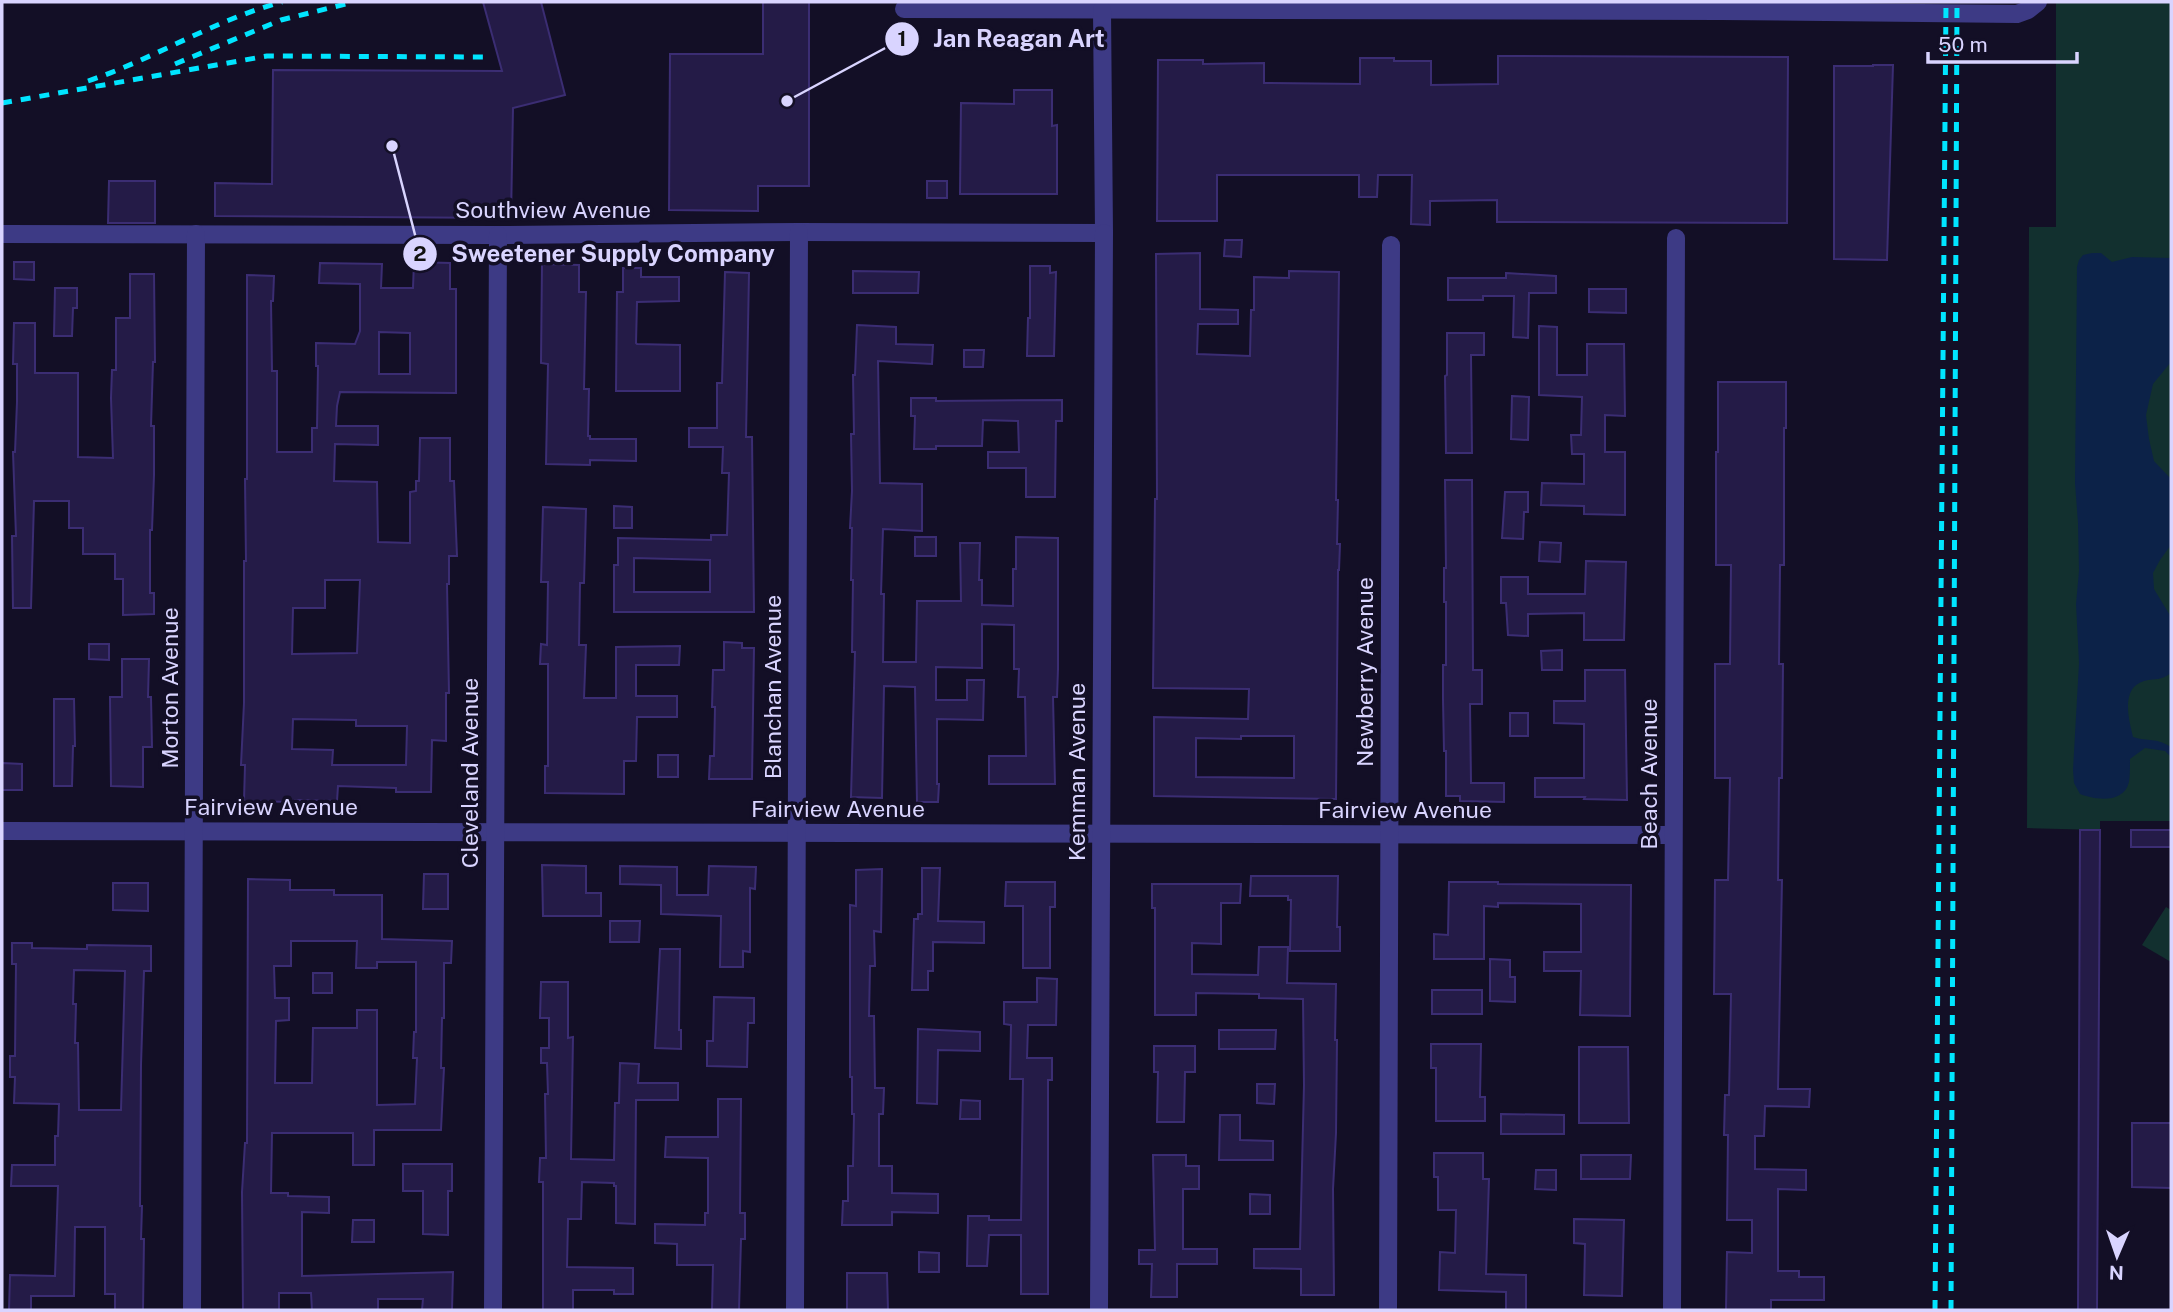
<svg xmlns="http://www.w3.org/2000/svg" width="2173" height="1312" viewBox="0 0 2173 1312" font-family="'Public Sans',sans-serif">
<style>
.green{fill:#12302f}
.water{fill:#0c2248}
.building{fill:#241b47;stroke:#3b2d73;stroke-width:2;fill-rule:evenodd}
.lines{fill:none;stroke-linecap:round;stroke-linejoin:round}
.minor{stroke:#3d3a85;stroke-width:18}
.tertiary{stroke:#3d3a85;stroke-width:18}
.rail{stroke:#00e5ff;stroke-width:5;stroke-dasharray:10 9;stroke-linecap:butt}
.labels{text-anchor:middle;stroke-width:7;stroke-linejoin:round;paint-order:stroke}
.street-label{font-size:23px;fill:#d9d4ff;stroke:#130f26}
.leader{fill:none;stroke:#d9d4ff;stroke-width:2.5}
.callout-dot{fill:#d9d4ff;stroke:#130f26;stroke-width:2.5}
.mark-label{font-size:21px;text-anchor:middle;font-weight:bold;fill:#111}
.callout-label{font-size:24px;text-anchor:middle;font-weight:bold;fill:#d9d4ff;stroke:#130f26;stroke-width:7;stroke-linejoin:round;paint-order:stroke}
</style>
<rect width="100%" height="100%" fill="#130f26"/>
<g class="green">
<polygon points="2056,2 2171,2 2171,821 2100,821 2100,830 2027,828 2029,227 2056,227"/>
<polygon points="2166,907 2171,910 2171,962 2142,945"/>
</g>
<path class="water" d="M 2092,253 L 2101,253 L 2112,262 L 2132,257 L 2171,258 L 2171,362 L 2153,384 L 2146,415 L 2149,439 L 2154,461 L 2171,479 L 2171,545 L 2160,560 L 2153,573 L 2154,589 L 2171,617 L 2171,673 C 2160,681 2157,678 2144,681 C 2120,688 2129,720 2133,737 C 2149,742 2155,737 2171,747 L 2171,757 L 2165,751 L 2145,748 L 2130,759 C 2130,766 2130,775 2129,782 C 2124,804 2095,800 2080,794 L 2074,783 L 2073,770 L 2079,663 L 2076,604 L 2079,571 L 2078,523 L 2075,483 L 2077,267 L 2079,260 L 2083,255 Z"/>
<g class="building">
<polygon points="483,2 541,2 565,95 513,108 511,218 215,216 215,183 272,184 273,70 502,71"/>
<polygon points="763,2 809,2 809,186 758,186 758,211 669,210 670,54 763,54"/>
<polygon points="1498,56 1788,57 1787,223 1497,222 1497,200 1430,201 1430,225 1411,224 1412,175 1378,175 1377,197 1359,197 1359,175 1217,175 1217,221 1157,221 1158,60 1203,60 1203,64 1264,63 1264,83 1360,84 1360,58 1394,58 1394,61 1431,61 1431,85 1498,84"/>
<polygon points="1873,65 1893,65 1887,260 1834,259 1834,66 1873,66"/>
<polygon points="1014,90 1052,90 1052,126 1057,125 1057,194 960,194 961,103 1014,104"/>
<polygon points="109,181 155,181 155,223 108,223"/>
<rect x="927" y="181" width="20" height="17"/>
<polygon points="1225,240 1242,240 1241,257 1224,256"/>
<path d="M 1200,253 L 1200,309 L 1238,310 L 1238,324 L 1198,324 L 1197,354 L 1250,356 L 1251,310 L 1254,310 L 1254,277 L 1289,278 L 1289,271 L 1339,272 L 1336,500 L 1338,500 L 1337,544 L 1340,544 L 1339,570 L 1338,570 L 1336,799 L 1154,796 L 1154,717 L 1248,719 L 1249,689 L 1153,688 L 1155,499 L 1157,499 L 1156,254 ZM 1241,736 L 1294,736 L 1294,778 L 1196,777 L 1196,738 L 1241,739 Z"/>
<polygon points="14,262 34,262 34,280 14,279"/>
<path d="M 414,262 L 450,263 L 450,289 L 456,289 L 456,393 L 340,392 L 337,406 L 336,426 L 378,426 L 378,445 L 335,444 L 334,481 L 377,482 L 378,542 L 410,543 L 410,492 L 416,491 L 416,481 L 419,481 L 420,438 L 450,438 L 450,481 L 454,481 L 457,556 L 449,556 L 449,584 L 447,584 L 449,693 L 446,693 L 446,741 L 432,740 L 431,792 L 396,792 L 396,788 L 338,786 L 337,801 L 295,800 L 295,802 L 244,801 L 245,765 L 241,765 L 244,703 L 244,561 L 246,561 L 245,479 L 247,479 L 247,275 L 274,276 L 273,301 L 271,301 L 272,371 L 277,371 L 277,452 L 312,452 L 312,428 L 317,428 L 318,366 L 316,366 L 316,343 L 355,344 L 360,331 L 360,284 L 319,283 L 320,263 L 382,264 L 381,288 L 413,288 ZM 379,332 L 410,333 L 410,374 L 379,374 ZM 325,580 L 360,580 L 357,653 L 292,654 L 293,608 L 325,608 ZM 293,719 L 356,720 L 356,726 L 407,726 L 406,765 L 332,765 L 333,750 L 292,749 Z"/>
<polygon points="542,264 579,265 579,292 586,292 584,389 589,389 588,436 590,436 590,439 636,439 636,461 590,460 590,465 546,464 548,364 541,363"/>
<polygon points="1030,266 1050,266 1050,273 1056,272 1054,356 1027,356 1028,318 1030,318"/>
<polygon points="623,268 641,268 641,277 679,277 679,301 637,302 636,343 637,344 680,345 680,391 616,391 617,292 623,292"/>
<polygon points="853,271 919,272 918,293 853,293"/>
<path d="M 725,272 L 749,273 L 746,437 L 752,437 L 754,612 L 614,612 L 614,565 L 618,565 L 618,538 L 711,540 L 711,535 L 727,535 L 729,473 L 722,473 L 723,447 L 689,447 L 689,428 L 717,428 L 717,383 L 722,383 ZM 634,558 L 710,560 L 710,592 L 634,592 Z"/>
<polygon points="1506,273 1556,276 1556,293 1529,293 1528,338 1513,337 1514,296 1483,296 1483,300 1448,300 1448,278 1506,278"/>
<polygon points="130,274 154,274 155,362 153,362 151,426 154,426 154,475 152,530 150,530 150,593 154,593 154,614 123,615 123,579 115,579 115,554 83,554 83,528 69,528 69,501 34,501 31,608 13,608 12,536 16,536 13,452 15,452 17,402 17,364 13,364 14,323 35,323 35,373 78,373 78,457 113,458 111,398 112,370 116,370 116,318 130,318"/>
<polygon points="55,288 77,288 77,308 73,308 72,336 54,336"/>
<polygon points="1589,289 1626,289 1626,313 1589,312"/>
<polygon points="857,325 896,327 896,344 933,345 932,364 878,361 880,483 922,484 922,531 883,529 881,594 884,594 883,662 916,662 917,601 961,601 960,543 980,543 979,580 982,580 982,605 1013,606 1013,569 1016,569 1016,537 1058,538 1058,669 1057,697 1053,697 1055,784 989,784 989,756 1026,756 1025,697 1018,697 1019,669 1014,669 1014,625 982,624 982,668 936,667 936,700 967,700 967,680 984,680 983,720 937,719 937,784 939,784 938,802 917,802 915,687 884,686 882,798 851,797 855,652 852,652 853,580 851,580 852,528 850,528 852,491 851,434 854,434 853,375 855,375"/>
<polygon points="1539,326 1557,327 1557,375 1587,375 1587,344 1624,344 1625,416 1605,415 1605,452 1625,452 1625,515 1584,514 1584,506 1541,505 1542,483 1584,484 1584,454 1572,454 1571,435 1581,435 1582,397 1539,395"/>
<polygon points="1447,333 1484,333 1484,355 1471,355 1472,453 1446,453 1445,376 1447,375"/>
<polygon points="964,350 984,350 983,367 964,367"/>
<polygon points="1718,382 1786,382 1786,428 1784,428 1784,565 1780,565 1779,664 1783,664 1782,778 1779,778 1778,880 1782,880 1778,1089 1810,1089 1809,1107 1765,1106 1764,1136 1755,1136 1755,1169 1806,1170 1806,1190 1778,1189 1778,1271 1799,1271 1799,1277 1824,1277 1824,1300 1771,1300 1771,1310 1726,1310 1727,1252 1752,1253 1752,1220 1727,1220 1728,1135 1724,1135 1725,1095 1729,1095 1731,994 1714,994 1715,880 1728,880 1730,778 1715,778 1715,664 1730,664 1731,565 1716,565 1716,452 1718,452"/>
<polygon points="1512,396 1529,397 1528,440 1511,439"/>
<polygon points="911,398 936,398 936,401 1062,400 1062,421 1056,421 1055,497 1026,497 1026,468 988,468 988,452 1019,452 1018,421 983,420 982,446 936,446 936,449 914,449 915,416 911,416"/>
<polygon points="1445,480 1472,480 1473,670 1482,670 1482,704 1470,704 1471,783 1504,783 1504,802 1460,801 1460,796 1446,796 1446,751 1444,751 1443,699 1443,665 1446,665 1446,602 1444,602 1444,568 1446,568"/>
<polygon points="1505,492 1528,492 1528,512 1524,512 1523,539 1502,538"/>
<polygon points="614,506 632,507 632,528 614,528"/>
<polygon points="543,507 586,509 584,583 580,583 579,645 586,645 584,698 616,698 616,647 680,646 679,665 636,665 636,696 677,696 677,717 637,717 636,761 624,761 624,794 545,793 545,766 548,766 548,664 540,664 541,644 547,645 548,582 541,582"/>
<rect x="915" y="537" width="21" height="19"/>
<polygon points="1540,542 1561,543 1560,562 1539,561"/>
<polygon points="1586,561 1626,562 1624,640 1584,640 1584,613 1528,614 1528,636 1508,635 1506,603 1501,603 1501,577 1528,577 1528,594 1585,594"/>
<polygon points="724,642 742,643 742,648 754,648 752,779 709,779 710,756 714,756 715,707 712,707 713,670 724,670"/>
<polygon points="89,644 109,644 109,660 89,659"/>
<polygon points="1562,650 1562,670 1542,670 1541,651"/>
<polygon points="122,659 149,659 148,697 151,697 152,747 143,747 143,787 111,786 110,697 122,697"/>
<polygon points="1585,670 1625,670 1627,800 1584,799 1585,797 1535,797 1535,778 1584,778 1584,724 1554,723 1554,701 1585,701"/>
<polygon points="54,699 74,699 75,746 73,746 72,786 54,786"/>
<rect x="1510" y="713" width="18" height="23"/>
<rect x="658" y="755" width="20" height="22"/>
<polygon points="2,763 22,764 22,790 2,790"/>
<polygon points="2080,830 2100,830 2097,1310 2078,1310"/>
<rect x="2131" y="830" width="40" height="17"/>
<polygon points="542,865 586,866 586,893 601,893 601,916 543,916"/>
<polygon points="620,866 677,867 677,895 708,895 709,866 756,867 755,889 750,888 750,952 743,951 743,967 720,967 721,916 661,914 661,885 620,884"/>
<polygon points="922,868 940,868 938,921 984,922 984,943 933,942 933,971 928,971 928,990 912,990 914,919 918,919 918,914 922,914"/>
<polygon points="882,869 881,932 874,931 875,966 870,966 869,1016 874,1016 875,1088 884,1088 883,1114 879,1114 879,1166 892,1166 892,1193 938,1194 938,1213 892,1212 892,1225 842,1225 843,1201 848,1201 848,1166 853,1166 854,1114 852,1114 852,1077 850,1077 850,905 856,906 856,870"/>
<polygon points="424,874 448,874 448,909 423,909"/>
<polygon points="1251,876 1338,876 1337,927 1340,927 1340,951 1290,951 1291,900 1288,900 1288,896 1250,896"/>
<path d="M 248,879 L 290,880 L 290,890 L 334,890 L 334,895 L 382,895 L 382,939 L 452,941 L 451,963 L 444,963 L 444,1018 L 442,1018 L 441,1068 L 444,1068 L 441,1130 L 374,1130 L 374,1165 L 353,1165 L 353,1133 L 272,1133 L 271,1193 L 288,1193 L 288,1196 L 329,1197 L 329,1213 L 302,1212 L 302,1276 L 453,1272 L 452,1310 L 422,1310 L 423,1299 L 378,1299 L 378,1310 L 312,1310 L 311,1293 L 279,1293 L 279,1310 L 243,1310 L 242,1192 L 245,1143 L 247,1143 ZM 291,941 L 357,941 L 356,968 L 377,968 L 377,962 L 416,962 L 416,1032 L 414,1032 L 413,1058 L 417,1058 L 415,1104 L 377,1105 L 377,1010 L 357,1010 L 357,1028 L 313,1028 L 312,1083 L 275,1083 L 276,1021 L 289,1020 L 289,998 L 275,998 L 274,966 L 291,966 Z"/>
<polygon points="1006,882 1055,882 1055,907 1050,907 1050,968 1023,968 1023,906 1005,906"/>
<polygon points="1449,882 1498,882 1498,884 1631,885 1630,1016 1580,1015 1581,971 1544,971 1544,952 1581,952 1581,904 1498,903 1498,907 1484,906 1484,959 1434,959 1434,934 1448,935"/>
<polygon points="113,883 148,883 148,911 113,910"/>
<polygon points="1152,884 1241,884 1240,903 1221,903 1221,944 1192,943 1192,974 1258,975 1259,947 1288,947 1287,983 1336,984 1335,1040 1337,1040 1336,1133 1333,1189 1334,1295 1301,1295 1301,1269 1254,1268 1254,1249 1300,1249 1304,1085 1303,999 1259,998 1259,994 1196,993 1196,1015 1155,1015 1155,908 1152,908"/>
<polygon points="610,921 640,921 639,942 610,942"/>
<path d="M 12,943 L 32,943 L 32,948 L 87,949 L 87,945 L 151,946 L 151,971 L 144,971 L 141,1065 L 140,1206 L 142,1206 L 141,1239 L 144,1239 L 143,1310 L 115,1310 L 115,1294 L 105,1294 L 105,1227 L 75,1227 L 74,1296 L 31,1296 L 31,1310 L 9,1310 L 10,1275 L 55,1276 L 58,1186 L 11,1186 L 12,1165 L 55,1165 L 55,1136 L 58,1136 L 59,1104 L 14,1103 L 15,1077 L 10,1077 L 10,1056 L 15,1056 L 16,964 L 12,964 ZM 74,970 L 125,971 L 121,1110 L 79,1110 L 78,1043 L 75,1043 L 76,1004 L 73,1004 Z"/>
<polygon points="660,949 680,949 679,1030 681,1030 681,1049 655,1048"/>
<polygon points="1490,959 1510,960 1510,977 1515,977 1515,1002 1490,1001"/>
<rect x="313" y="973" width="19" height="20"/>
<polygon points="1037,978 1057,979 1056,1025 1028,1025 1027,1058 1052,1058 1052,1080 1048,1080 1048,1294 1021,1294 1021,1235 989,1235 987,1266 967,1266 968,1216 989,1216 989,1220 1021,1220 1023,1079 1010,1079 1011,1025 1004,1024 1004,1002 1037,1002"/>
<polygon points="541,982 568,982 568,1038 573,1037 571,1159 614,1160 615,1103 619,1103 620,1063 639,1064 638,1083 678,1083 678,1100 636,1100 635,1224 616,1223 616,1186 614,1186 614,1183 582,1182 581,1219 568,1219 567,1267 633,1268 633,1294 614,1294 614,1290 573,1290 573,1310 543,1310 543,1182 539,1182 540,1158 546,1158 545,1094 548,1094 547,1063 541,1063 541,1048 549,1048 549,1018 540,1018"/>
<rect x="1432" y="990" width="50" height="24"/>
<polygon points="714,997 754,998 754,1023 748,1023 747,1067 707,1066 707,1041 713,1041"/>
<polygon points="918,1029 980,1032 980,1051 938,1050 937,1104 917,1103"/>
<polygon points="1219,1030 1276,1030 1275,1049 1219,1049"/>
<polygon points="1431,1044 1481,1044 1480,1097 1485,1097 1485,1121 1436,1121 1436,1068 1431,1068"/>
<polygon points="1154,1046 1195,1046 1195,1072 1185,1072 1184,1122 1157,1122 1158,1072 1154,1072"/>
<polygon points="1579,1047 1628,1047 1629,1123 1579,1123"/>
<polygon points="1257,1084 1275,1084 1274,1104 1257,1103"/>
<polygon points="718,1099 741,1099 740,1213 745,1213 745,1239 741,1239 739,1310 712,1310 713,1265 677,1265 677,1244 655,1243 655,1224 705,1225 705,1213 708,1213 708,1158 665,1157 666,1137 718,1137"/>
<polygon points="961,1100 980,1101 980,1119 960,1119"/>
<polygon points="1501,1114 1564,1115 1564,1134 1501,1134"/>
<polygon points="1220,1115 1240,1115 1240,1140 1273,1141 1273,1160 1219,1160"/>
<polygon points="2132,1123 2171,1123 2171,1188 2132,1187"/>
<polygon points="1434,1153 1483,1153 1483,1179 1489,1179 1486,1274 1526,1275 1526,1310 1506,1310 1506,1292 1439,1290 1440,1252 1455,1253 1456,1210 1438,1210 1438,1177 1434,1177"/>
<polygon points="1153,1155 1186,1155 1186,1166 1199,1166 1199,1189 1183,1189 1183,1249 1217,1249 1217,1264 1177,1264 1177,1297 1151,1297 1152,1264 1139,1264 1139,1250 1155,1250"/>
<polygon points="1581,1155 1631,1155 1630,1179 1581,1179"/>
<polygon points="403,1164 452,1164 452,1191 448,1191 448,1235 423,1234 423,1191 403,1191"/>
<polygon points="1536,1170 1556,1170 1556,1190 1535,1189"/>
<polygon points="1250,1194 1270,1195 1270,1214 1250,1214"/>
<polygon points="1574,1219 1624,1220 1622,1296 1584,1295 1585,1244 1574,1243"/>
<polygon points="353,1220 374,1220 374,1242 352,1242"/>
<polygon points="919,1252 939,1253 939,1272 919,1272"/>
<polygon points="847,1273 887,1273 888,1310 847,1310"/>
</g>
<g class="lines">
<g class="minor">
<polyline points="904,9 1721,11 2017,14 2028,10 2038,2"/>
<polyline points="2,234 498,235 799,232 1104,233 1102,10"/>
<polyline points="2,831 1673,835"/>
<polyline points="192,1310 196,234"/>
<polyline points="493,1310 498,235"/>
<polyline points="795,1310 799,232"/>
<polyline points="1388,1310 1391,245"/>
<polyline points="1672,1310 1676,238"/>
</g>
<polyline class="tertiary" points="1099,1310 1104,233"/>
<g class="rail">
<polyline points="175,64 281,20 354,2"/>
<path d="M 88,81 C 154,59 214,20 282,2"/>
<polyline points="2,103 267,56 483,57"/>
<polyline points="1935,1310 1946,2"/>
<polyline points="1951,1310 1957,2"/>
</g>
</g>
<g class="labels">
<g class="street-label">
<text x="553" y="218">Southview Avenue</text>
<text transform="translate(1365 672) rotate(-90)" y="8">Newberry Avenue</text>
<text transform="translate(773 687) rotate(-90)" y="8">Blanchan Avenue</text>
<text transform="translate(170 688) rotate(-90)" y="8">Morton Avenue</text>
<text transform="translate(1077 772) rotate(-90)" y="8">Kemman Avenue</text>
<text transform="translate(470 773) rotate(-90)" y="8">Cleveland Avenue</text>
<text transform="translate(1649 774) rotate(-90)" y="8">Beach Avenue</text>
<text x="271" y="815">Fairview Avenue</text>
<text x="838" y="817">Fairview Avenue</text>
<text x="1405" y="818">Fairview Avenue</text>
</g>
</g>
<path class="leader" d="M787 101L902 39M392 146L420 254"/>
<g class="callout-dot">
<circle cx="787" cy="101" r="7"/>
<circle cx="392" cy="146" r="7"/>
<circle cx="902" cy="39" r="18"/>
<circle cx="420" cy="254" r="18"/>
</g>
<g class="mark-label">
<text x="902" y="46">1</text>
<text x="420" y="261">2</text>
</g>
<g class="callout-label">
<text x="1019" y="47">Jan Reagan Art</text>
<text x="613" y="262">Sweetener Supply Company</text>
</g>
<rect width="2173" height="1312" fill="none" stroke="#d9d4ff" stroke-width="7"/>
<g transform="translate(2117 1256) rotate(182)" stroke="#130f26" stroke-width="5" paint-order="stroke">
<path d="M0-5L12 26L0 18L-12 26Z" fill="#d9d4ff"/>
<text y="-10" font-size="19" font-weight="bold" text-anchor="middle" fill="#d9d4ff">N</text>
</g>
<path d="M1928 52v10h149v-10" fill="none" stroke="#d9d4ff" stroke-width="3.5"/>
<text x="1938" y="52" font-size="21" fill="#d9d4ff" stroke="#130f26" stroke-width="5" paint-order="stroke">50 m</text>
</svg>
